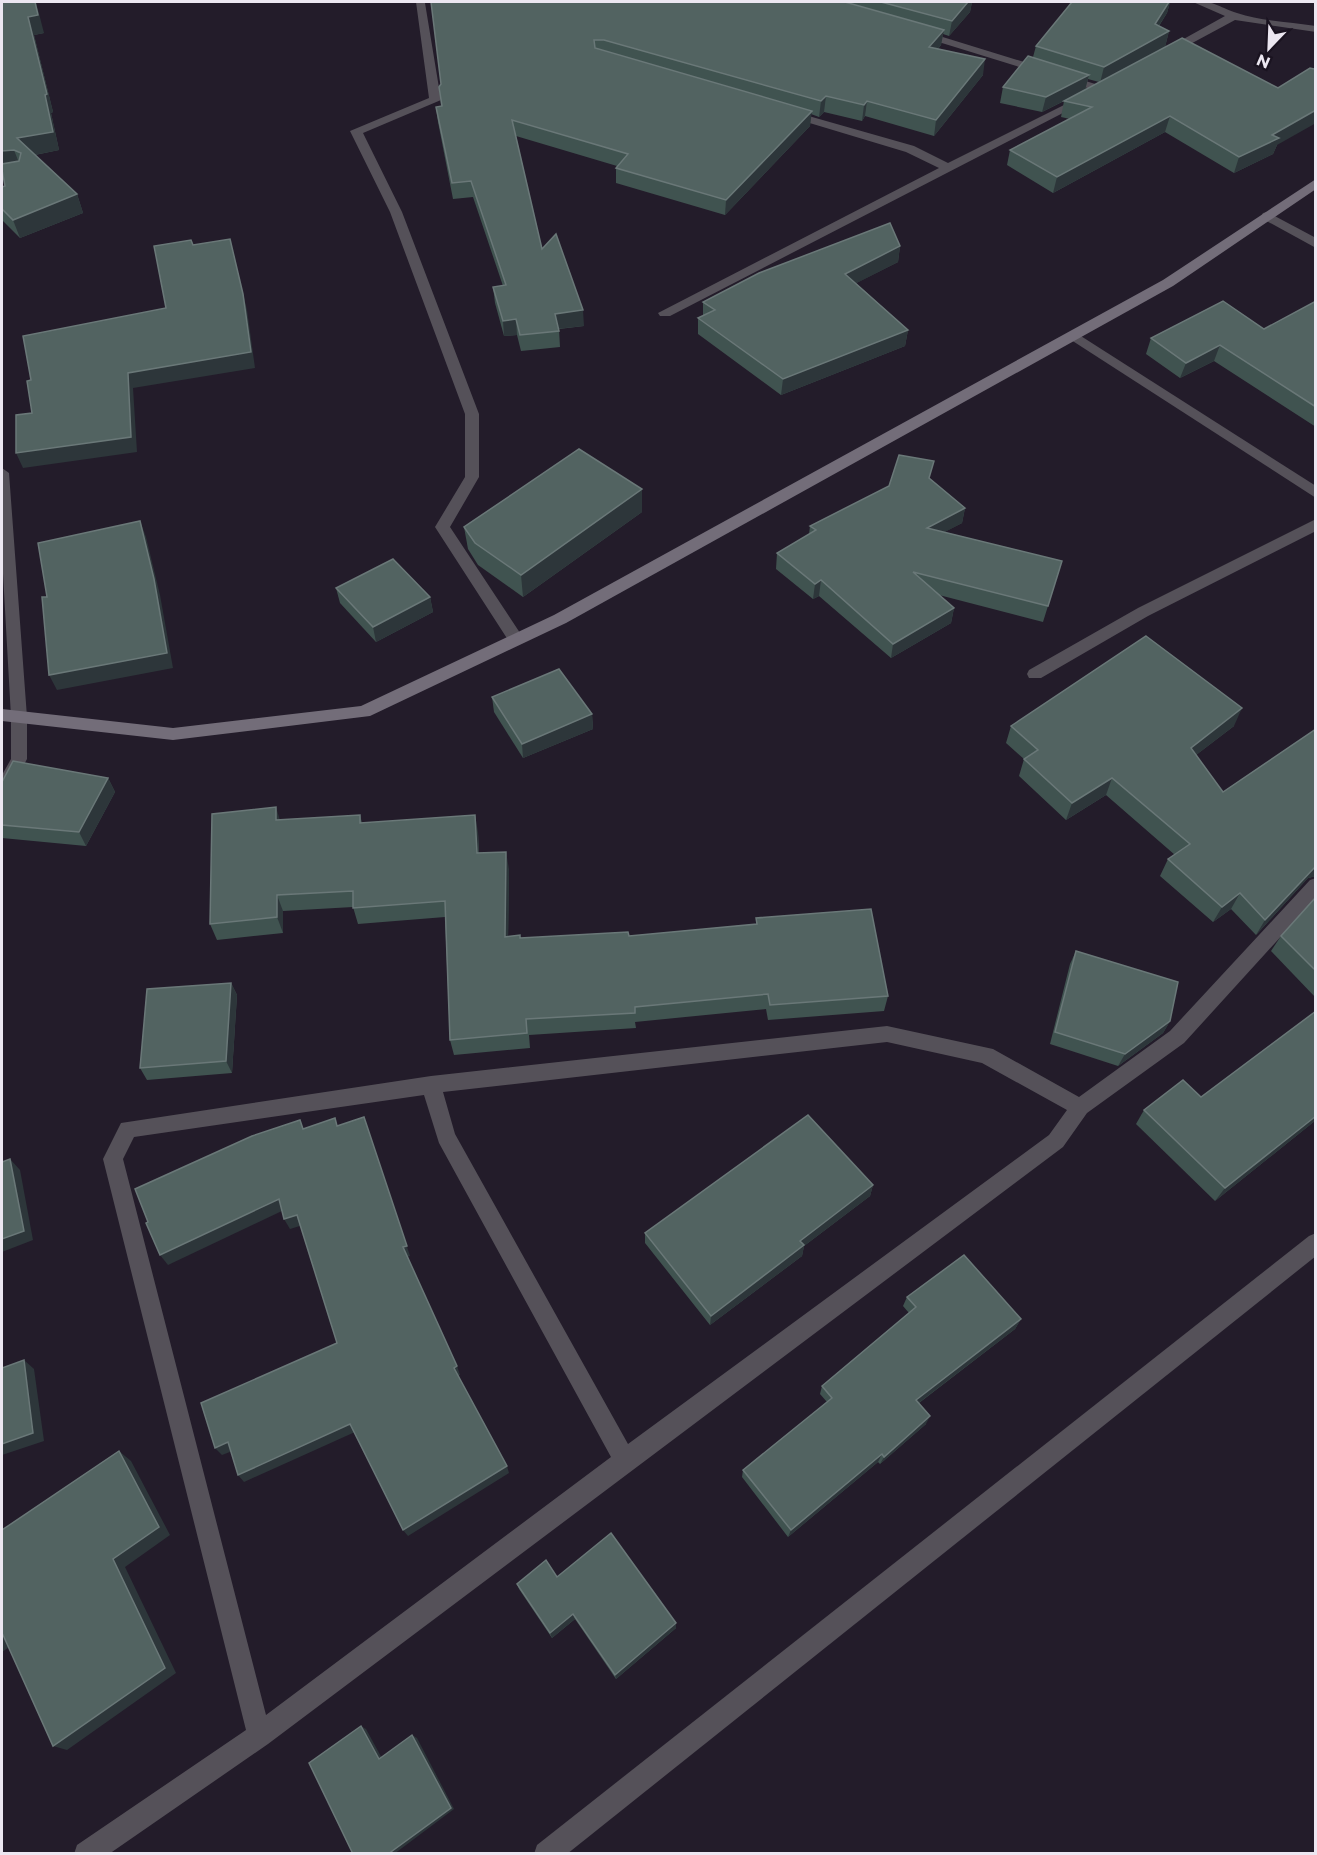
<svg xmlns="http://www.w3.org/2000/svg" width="1317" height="1855" viewBox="0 0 1317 1855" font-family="Montserrat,sans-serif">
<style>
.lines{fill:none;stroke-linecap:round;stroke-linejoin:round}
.street{fill:#555159;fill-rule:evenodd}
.secondary{fill:#736d79;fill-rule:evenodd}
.wall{fill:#405350;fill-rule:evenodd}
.shaded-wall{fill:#2d363a}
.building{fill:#526361;stroke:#6a7878;stroke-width:1.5}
</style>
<rect width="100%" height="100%" fill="#231c2a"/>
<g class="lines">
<g class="street">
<polygon points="416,2 425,3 441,100 363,133 402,212 479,414 479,477 450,527 524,639 522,643 510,643 435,527 465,477 465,414 390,212 350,131 429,98"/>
<path d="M 1193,2 C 1215,0 1218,7 1237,13 C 1261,21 1290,22 1316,26 L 1316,32 L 1235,20 L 1170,55 L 1162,55 L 1162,51 L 1225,16 Z"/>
<polygon points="920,30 1105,87 1107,89 1105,91 1097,91 916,35 916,31"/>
<polygon points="1084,95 1088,96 1088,100 670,316 660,316 658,313 939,168 906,152 783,115 783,111 791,111 914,146 948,163"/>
<polygon points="1267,212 1316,238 1316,248 1263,219 1261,216 1263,213"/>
<polygon points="1073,331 1316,486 1316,498 1068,338 1066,335"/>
<polygon points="2,468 9,473 27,717 27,759 8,795 2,797 2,775 11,759 11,717 2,556"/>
<polygon points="1316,519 1316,531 1148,616 1041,678 1029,678 1027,674 1029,670 1138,608"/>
<path d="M 1316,878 L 1316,898 L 1184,1043 L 1087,1113 L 1063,1147 L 268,1744 L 109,1854 L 74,1854 L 77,1845 L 246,1730 L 103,1159 L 121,1123 L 431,1076 L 887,1026 L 993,1049 L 1079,1097 L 1170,1031 L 1310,880 ZM 887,1042 L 982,1063 L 1067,1110 L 1049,1135 L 628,1444 L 455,1134 L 443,1092 ZM 424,1095 L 439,1143 L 611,1457 L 266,1715 L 123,1159 L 134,1137 Z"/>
<polygon points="1316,1233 1316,1256 567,1854 534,1854 537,1845 1309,1236"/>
</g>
<polygon class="secondary" points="1316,179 1316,189 1173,286 566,623 370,716 173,740 2,721 2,709 173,728 361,706 554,615 1163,280"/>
</g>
<g class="wall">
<polygon points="2,2 44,33 34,35 53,112 51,113 59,150 35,155 77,194 83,213 20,238 2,220 2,187 5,186 3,164 2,161"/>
<polygon points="431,2 972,2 970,12 949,36 943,34 941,45 938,49 983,75 934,136 865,116 862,121 824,112 819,117 811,114 810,126 725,215 616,183 616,168 617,166 516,136 542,249 584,326 559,329 560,347 521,351 517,335 504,336 495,303 493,287 503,286 473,197 453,199 438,122 436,107 441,106 439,87 441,84"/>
<path d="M 1072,2 L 1170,2 L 1167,13 L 1159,26 L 1169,31 L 1165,47 L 1128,67 L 1277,145 L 1273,154 L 1234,173 L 1165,132 L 1053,193 L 1007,165 L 1010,150 L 1070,119 L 1061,117 L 1064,101 L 1042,112 L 1000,103 L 1003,87 L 1033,57 L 1036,46 ZM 1088,79 L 1099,82 L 1085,90 Z"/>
<polygon points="900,246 898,262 856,283 908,330 905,346 781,395 698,334 698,318 703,316 703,302"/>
<polygon points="1316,301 1316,427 1214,361 1180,378 1146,354 1151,338 1264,329"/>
<polygon points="930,479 965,508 962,523 944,532 1062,561 1043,622 939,595 954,608 951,623 891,658 819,596 813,599 776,569 777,553 809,534 810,526"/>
<polygon points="642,512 523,597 478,565 468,549 464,527"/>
<polygon points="336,588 430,597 433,612 376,642 340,603"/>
<polygon points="492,697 592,714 593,729 523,758 494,712"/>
<polygon points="1011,726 1234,726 1196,755 1223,792 1316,729 1316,876 1308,878 1256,935 1231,909 1213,922 1160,876 1168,859 1175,855 1106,795 1066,820 1019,776 1024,759 1006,743"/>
<polygon points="108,778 115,792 86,846 2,838 2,782"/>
<polygon points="360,815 362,823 478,832 479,853 509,869 508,936 520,938 629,936 756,924 756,918 888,996 884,1011 768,1020 766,1009 635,1022 636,1028 529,1035 530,1048 454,1055 450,1040 445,917 358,924 353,907 283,911 283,933 217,940 210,924 280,820"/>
<polygon points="1316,897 1316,998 1271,951 1281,936"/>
<polygon points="1076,951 1170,1021 1163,1033 1118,1066 1050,1044 1070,964"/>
<polygon points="231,983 237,995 232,1073 147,1080 140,1068"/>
<polygon points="1201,1097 1316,1120 1215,1201 1136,1124 1144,1110"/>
<polygon points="873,1185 870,1196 804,1246 802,1256 710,1325 645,1243 645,1233"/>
<polygon points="907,1297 1021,1319 1015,1329 919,1403 926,1424 880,1464 878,1462 788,1537 742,1477 743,1470 827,1402 820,1394 822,1386 909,1313 903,1306"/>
<polygon points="557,1577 676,1628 616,1679 575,1619 552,1638 519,1589 517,1584"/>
</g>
<g class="shaded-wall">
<polygon points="35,2 36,2 44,33 34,35 53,112 51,113 59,150 24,157 17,138 28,17"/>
<polygon points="968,2 972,2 970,12 949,36 952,21"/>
<polygon points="1169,2 1170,2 1167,13 1150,39 1155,24"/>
<polygon points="944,30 941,45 927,62 929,47"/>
<polygon points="1169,31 1165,47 1100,83 1104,67"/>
<polygon points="985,59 983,75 934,136 936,120"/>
<polygon points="1089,75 1085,90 1042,112 1046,97"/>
<polygon points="826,96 824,112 819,117 821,101"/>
<polygon points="867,101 865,116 862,121 864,105"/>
<polygon points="1316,110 1316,123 1277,145 1273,154 1234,173 1239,157 1272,135"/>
<polygon points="812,111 810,126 725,215 726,200"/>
<polygon points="1170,116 1165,132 1053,193 1057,177"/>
<polygon points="14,150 21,168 5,170 2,161 2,151"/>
<polygon points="77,194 83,213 20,238 13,220"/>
<polygon points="230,239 247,310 255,368 133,388 137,452 23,468 16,453 128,373"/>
<polygon points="900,246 898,262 843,290 845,274"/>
<polygon points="583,310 584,326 556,329 555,314"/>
<polygon points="516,319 517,335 504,336 503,321"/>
<polygon points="908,330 905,346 781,395 783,379"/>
<polygon points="1220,345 1214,361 1180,378 1186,363"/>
<polygon points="642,489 642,512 523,597 521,575"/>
<polygon points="965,508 962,523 924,543 927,528"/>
<polygon points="140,521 146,537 160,595 173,668 57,690 49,675"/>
<polygon points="821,580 819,596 813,599 815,584"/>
<polygon points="430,597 433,612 376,642 373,627"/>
<polygon points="954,608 951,623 891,658 893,644"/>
<polygon points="1242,708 1234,726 1183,765 1191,748"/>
<polygon points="592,714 593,729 523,758 522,744"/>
<polygon points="108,778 115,792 86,846 79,832"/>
<polygon points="1112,778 1106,795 1066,820 1072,803"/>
<polygon points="276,807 281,824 276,820"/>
<polygon points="475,815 478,832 479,870 477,853"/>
<polygon points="506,852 509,869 508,953 505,937"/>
<polygon points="1316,866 1316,876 1308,878 1256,935 1265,920"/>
<polygon points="1240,893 1231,909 1213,922 1222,907"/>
<polygon points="277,895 283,911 283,933 277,917"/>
<polygon points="231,983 237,995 232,1073 226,1061"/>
<polygon points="1170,1021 1163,1033 1118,1066 1125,1054"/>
<polygon points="1316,1116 1316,1120 1215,1201 1225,1188"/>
<polygon points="368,1129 410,1256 407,1257 403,1247"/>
<polygon points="10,1159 20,1170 33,1240 2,1252 2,1239"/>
<polygon points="873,1185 870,1196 804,1246 802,1256 710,1325 711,1316 800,1241"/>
<polygon points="279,1199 284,1210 168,1265 160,1255"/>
<polygon points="297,1215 303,1225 290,1229 284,1219"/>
<polygon points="1021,1319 1015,1329 912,1408 916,1400"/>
<polygon points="24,1360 34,1369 44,1441 2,1455 2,1444"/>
<polygon points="457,1366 460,1375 457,1376 454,1368"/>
<polygon points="930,1416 926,1424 880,1464 884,1457"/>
<polygon points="350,1424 355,1432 244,1482 238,1475"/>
<polygon points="228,1442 235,1450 222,1455 215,1448"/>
<polygon points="119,1451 131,1461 170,1535 125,1567 176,1673 67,1750 53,1746"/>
<polygon points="882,1454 878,1462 788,1537 791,1530"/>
<polygon points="507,1466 509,1473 408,1536 403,1530"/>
<polygon points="573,1614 575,1619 552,1638 550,1633"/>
<polygon points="676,1623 676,1628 616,1679 615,1675"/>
<polygon points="3,1635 18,1641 2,1652 2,1636"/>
<polygon points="361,1726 366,1729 384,1762 379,1759"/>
<polygon points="412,1735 417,1738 454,1809 394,1854 388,1854"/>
</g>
<g class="building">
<polygon points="2,2 35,2 38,15 28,17 47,94 45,95 53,132 17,138 77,194 13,220 2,209 2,187 5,186 2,170 2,164 19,161 21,153 14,150 2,151"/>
<polygon points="431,2 845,2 944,30 929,47 985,59 936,120 867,101 864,105 826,96 821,101 604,40 594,40 595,48 812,111 726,200 616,168 628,154 512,120 542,249 556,234 583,310 555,314 559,331 520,335 516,319 503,321 493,287 506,285 471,181 452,183 436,107 442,106 439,87 441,84"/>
<polygon points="881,2 968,2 952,21"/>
<polygon points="1072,2 1169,2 1155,24 1169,31 1104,67 1036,46"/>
<polygon points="1182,38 1278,88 1310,68 1314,69 1316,68 1316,110 1272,135 1279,138 1239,157 1170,116 1057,177 1010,150 1092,107 1064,101"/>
<polygon points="1028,56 1089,75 1046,97 1003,87"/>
<polygon points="890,223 900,246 845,274 908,330 783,379 698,318 715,310 703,302 759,273"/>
<polygon points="230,239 243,294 251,352 128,373 131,437 16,453 16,415 32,413 27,381 31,380 23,336 166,308 154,246 191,240 193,245"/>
<polygon points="1223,301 1264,329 1316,301 1316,407 1220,345 1186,363 1151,338"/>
<polygon points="579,449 642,489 521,575 475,543 464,527"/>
<polygon points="899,455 934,461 929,478 965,508 927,528 1062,561 1048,606 913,572 954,608 893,644 821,580 815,584 777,553 816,530 810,526 889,486"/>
<polygon points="140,521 154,579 167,653 49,675 42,597 47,597 38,543"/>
<polygon points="393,559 430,597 373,627 336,588"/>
<polygon points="1146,636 1242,708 1191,748 1223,792 1316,729 1316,866 1265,920 1240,893 1222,907 1168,859 1190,844 1112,778 1072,803 1024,759 1038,750 1011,726"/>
<polygon points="559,669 592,714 522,744 492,697"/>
<polygon points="13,761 108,778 79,832 2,825 2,782"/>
<polygon points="276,807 276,820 360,815 360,823 475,815 477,853 506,852 505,937 520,935 520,938 628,932 629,936 757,924 756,918 871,909 888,996 770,1005 768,994 635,1007 635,1013 526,1019 527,1033 450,1040 445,901 353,908 353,891 277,895 277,917 210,924 212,814"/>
<polygon points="1316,897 1316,971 1281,936"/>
<polygon points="1076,951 1178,982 1170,1021 1125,1054 1055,1032"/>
<polygon points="231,983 226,1061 140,1068 147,989"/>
<polygon points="1316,1011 1316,1116 1225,1188 1144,1110 1183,1080 1201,1097"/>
<polygon points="808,1115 873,1185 800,1241 804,1245 711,1316 645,1233"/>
<polygon points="364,1117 407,1246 403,1247 457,1366 454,1368 507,1466 403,1530 350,1424 238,1475 228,1442 215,1448 201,1403 337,1343 297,1215 284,1219 279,1199 160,1255 146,1223 148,1222 135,1189 252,1136 300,1120 303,1129 335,1118 337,1126"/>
<polygon points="10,1159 24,1231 2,1239 2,1162"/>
<polygon points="964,1255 1021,1319 916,1400 930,1416 884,1457 882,1454 791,1530 743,1470 832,1398 822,1386 916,1307 907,1297"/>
<polygon points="24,1360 33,1433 2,1444 2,1368"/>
<polygon points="119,1451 159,1527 113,1559 165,1668 53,1746 3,1635 2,1636 2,1530"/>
<polygon points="611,1533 676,1623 615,1675 573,1614 550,1633 517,1584 546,1560 557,1577"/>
<polygon points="361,1726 379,1759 412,1735 451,1808 388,1854 353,1854 309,1763"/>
</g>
<rect width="1317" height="1855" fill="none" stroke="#ece7f1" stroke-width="6"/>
<g transform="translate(1269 48) rotate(203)" stroke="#1a1320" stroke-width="4.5" paint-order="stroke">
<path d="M0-4.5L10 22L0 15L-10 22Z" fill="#ece7f1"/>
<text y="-9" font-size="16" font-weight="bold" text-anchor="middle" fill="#ece7f1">N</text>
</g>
</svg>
